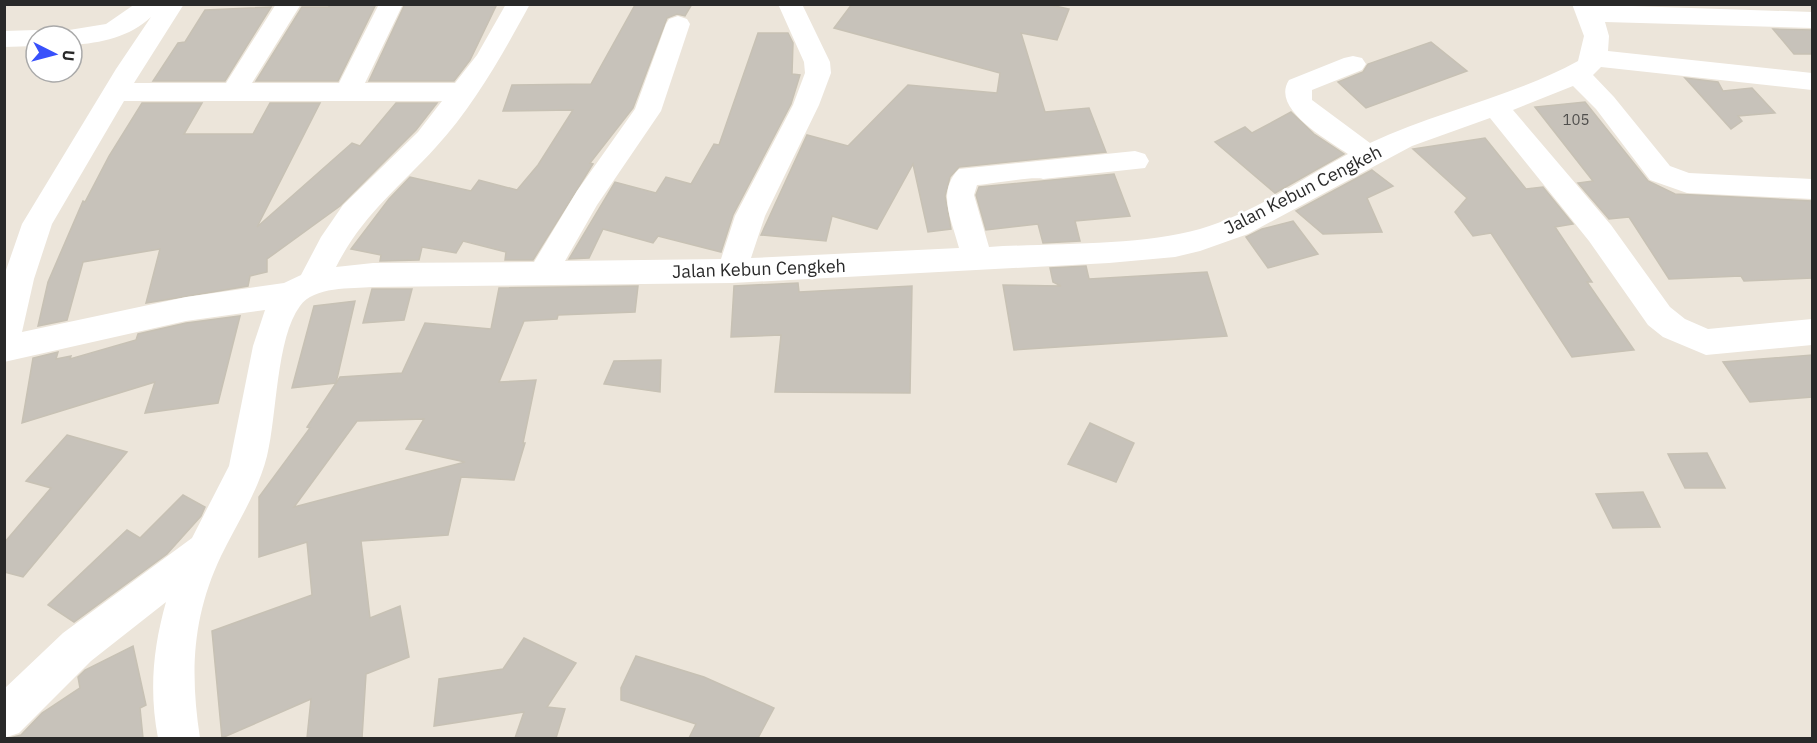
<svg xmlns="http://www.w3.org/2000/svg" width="1817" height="743" viewBox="0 0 1817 743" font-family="'IBM Plex Sans',sans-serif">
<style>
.building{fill:#c7c2ba;stroke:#c7c1b4;stroke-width:1.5;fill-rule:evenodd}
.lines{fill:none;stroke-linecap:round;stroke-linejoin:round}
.minor{fill:#fff;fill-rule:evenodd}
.labels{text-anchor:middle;stroke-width:5;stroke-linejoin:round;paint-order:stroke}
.number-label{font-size:15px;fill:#504f4d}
.street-label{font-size:18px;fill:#292929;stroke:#fff}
</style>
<rect width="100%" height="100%" fill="#ece5da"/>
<g class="building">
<polygon points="329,4 376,4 338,81 256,81 302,7 329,7"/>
<polygon points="405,4 497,4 470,60 454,81 369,81"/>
<polygon points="664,4 692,4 685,16 677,14 667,18 633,108 590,163 593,164 533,260 505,260 506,252 463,241 456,253 422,247 419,260 380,261 381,255 351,249 389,199 410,177 471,191 479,180 517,190 538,165 573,110 503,111 512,85 591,84 635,5"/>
<polygon points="852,4 1046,4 1069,9 1057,40 1021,33 1045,112 1089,108 1106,152 959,167 950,177 945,196 951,229 928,232 913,164 877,229 832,216 826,241 761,235 807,135 848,146 908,85 997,93 1000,73 834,28"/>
<polygon points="271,7 225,81 153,81 178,43 185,42 205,10"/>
<polygon points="1773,29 1812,30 1812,54 1794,54"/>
<polygon points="758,33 788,33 793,43 792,74 800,75 791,104 733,215 721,252 658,236 653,243 603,229 589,258 569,259 615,182 656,193 666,177 691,184 714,144 719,145"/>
<polygon points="1431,42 1467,71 1366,108 1338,82 1363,72 1368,64"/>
<polygon points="1685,78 1718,82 1723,91 1752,88 1775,113 1738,116 1742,121 1731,129"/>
<polygon points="1585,102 1648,181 1675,194 1812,201 1812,278 1744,281 1741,276 1669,279 1629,217 1609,219 1578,183 1593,181 1535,107"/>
<polygon points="142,103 202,103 184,134 253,134 270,103 320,103 257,227 352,143 360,146 396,103 437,103 416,130 340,206 267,259 267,272 250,276 248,286 146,303 160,249 83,262 67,320 38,326 48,282 83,201 85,202 109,156"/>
<polygon points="1291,112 1314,134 1344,154 1275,193 1215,142 1245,127 1252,133"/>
<polygon points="1485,138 1526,189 1543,187 1573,224 1555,227 1592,282 1587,282 1634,350 1572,357 1491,233 1473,236 1455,212 1467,198 1413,149"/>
<polygon points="1372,170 1393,186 1367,198 1382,232 1323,234 1296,211"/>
<polygon points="1114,174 1130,216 1075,221 1080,241 1043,243 1038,224 986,230 976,195 979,187"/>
<polygon points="1293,221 1318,254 1268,268 1246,237 1262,229"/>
<polygon points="1086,266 1089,279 1207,272 1227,336 1014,350 1003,285 1061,286 1053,282 1050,268"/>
<polygon points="798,283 799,292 912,286 910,393 775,392 781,335 731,337 734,286"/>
<path d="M 638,286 L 635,312 L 558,315 L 557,319 L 524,321 L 499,382 L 536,380 L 523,443 L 525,443 L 514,480 L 461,477 L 448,535 L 361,541 L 370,618 L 400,606 L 409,657 L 366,674 L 362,738 L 307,738 L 311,699 L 222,738 L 212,631 L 312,595 L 307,542 L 259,557 L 259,497 L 310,428 L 307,427 L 340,377 L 402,373 L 425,323 L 491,329 L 499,288 ZM 424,419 L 406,449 L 465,462 L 294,507 L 357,421 Z"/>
<polygon points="372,289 412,289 404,320 363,323"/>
<polygon points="355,301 336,383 292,388 314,306"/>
<polygon points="240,316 218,403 145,413 155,382 22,423 33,358 58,352 56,359 71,356 70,359 136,340 138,334 186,323"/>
<polygon points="1812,355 1812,397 1750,402 1723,362"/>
<polygon points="661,360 660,392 604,384 614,361"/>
<polygon points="1090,423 1134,443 1116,482 1068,464"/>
<polygon points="67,435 127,452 23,577 4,572 4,543 51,488 26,481"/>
<polygon points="1707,453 1725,488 1685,488 1668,454"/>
<polygon points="1643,492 1660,527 1613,528 1596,494"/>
<polygon points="183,495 205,507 201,516 167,554 74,622 48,605 127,530 140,538"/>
<polygon points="524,638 576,663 547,707 565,709 556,738 515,738 524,712 434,726 439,679 503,669"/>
<polygon points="133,646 146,705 140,708 143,738 10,738 21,735 42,713 80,688 78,677 85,670"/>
<polygon points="636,656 704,677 774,708 758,738 689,738 696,724 621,700 621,688"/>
</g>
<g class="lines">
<g class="minor">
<path d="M 135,4 L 184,4 L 134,83 L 226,83 L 276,4 L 301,4 L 252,83 L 339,83 L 379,4 L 403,4 L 365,83 L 455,83 L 477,55 L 506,4 L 530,4 C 504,52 473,107 436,147 C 398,189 363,214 336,267 L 373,263 L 534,262 L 577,191 L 635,109 L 666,24 L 669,19 L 678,16 L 687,19 L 690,24 L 661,111 L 597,205 L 565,261 L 721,259 L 735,216 L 793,105 L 805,73 L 804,62 L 778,4 L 802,4 L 830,62 L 831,73 L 819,105 L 765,216 L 751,258 L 959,248 C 952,220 936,192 959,169 L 1135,151 L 1145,154 L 1149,161 L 1145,168 L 1043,179 C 1033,176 992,184 977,185 L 974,195 L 989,247 C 1052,243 1141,246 1200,229 C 1253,213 1300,180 1348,154 C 1328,140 1270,109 1289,80 L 1344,58 L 1353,56 L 1362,58 L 1366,64 L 1362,70 L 1312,90 L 1312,100 L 1370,143 C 1438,111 1512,97 1578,61 L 1584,36 L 1572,4 L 1812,12 L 1812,28 L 1605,22 L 1609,36 L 1608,51 L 1812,73 L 1812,90 L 1601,67 L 1593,75 L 1614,97 L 1670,166 L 1689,173 L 1812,179 L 1812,199 L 1687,193 L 1650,180 L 1596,109 L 1573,86 L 1513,110 L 1611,225 L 1670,307 L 1685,319 L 1708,329 L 1812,319 L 1812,345 L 1706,355 L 1663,337 L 1648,325 L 1589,241 L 1490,118 L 1412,146 L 1248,234 L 1200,251 L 1175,257 L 1109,263 L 732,283 L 373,287 C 351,289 314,286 300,306 C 276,338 277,416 267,456 C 258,492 237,523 221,556 C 192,617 190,673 200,738 L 158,738 C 149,691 153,648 166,602 L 91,661 L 19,733 L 4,738 L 4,689 L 63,633 L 192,538 L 229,466 L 253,346 L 265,310 L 186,321 L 4,362 L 4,276 L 22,224 L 116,69 L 151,17 C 130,37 101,43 72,45 L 72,36 L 60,36 L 63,31 L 106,24 ZM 124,101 L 442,101 L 418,132 L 343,205 L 321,237 L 301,275 L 284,283 L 186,297 L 22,332 L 34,279 L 52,224 Z"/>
<polygon points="36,30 47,36 36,36 36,46 4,47 4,31"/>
</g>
</g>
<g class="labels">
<g class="number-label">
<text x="1576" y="125">105</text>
</g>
<g class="street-label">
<text transform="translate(1303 190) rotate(-27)" y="6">Jalan Kebun Cengkeh</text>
<text transform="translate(759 269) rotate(-2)" y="6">Jalan Kebun Cengkeh</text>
</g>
</g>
<rect width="1817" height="743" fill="none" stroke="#292929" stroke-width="12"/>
<g transform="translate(54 54) rotate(96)"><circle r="28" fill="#ffffff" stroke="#a9a9a9" stroke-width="1.5"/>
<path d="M0-4.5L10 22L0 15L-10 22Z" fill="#3850fb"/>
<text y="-9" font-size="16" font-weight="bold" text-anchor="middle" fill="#292929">U</text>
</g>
</svg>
